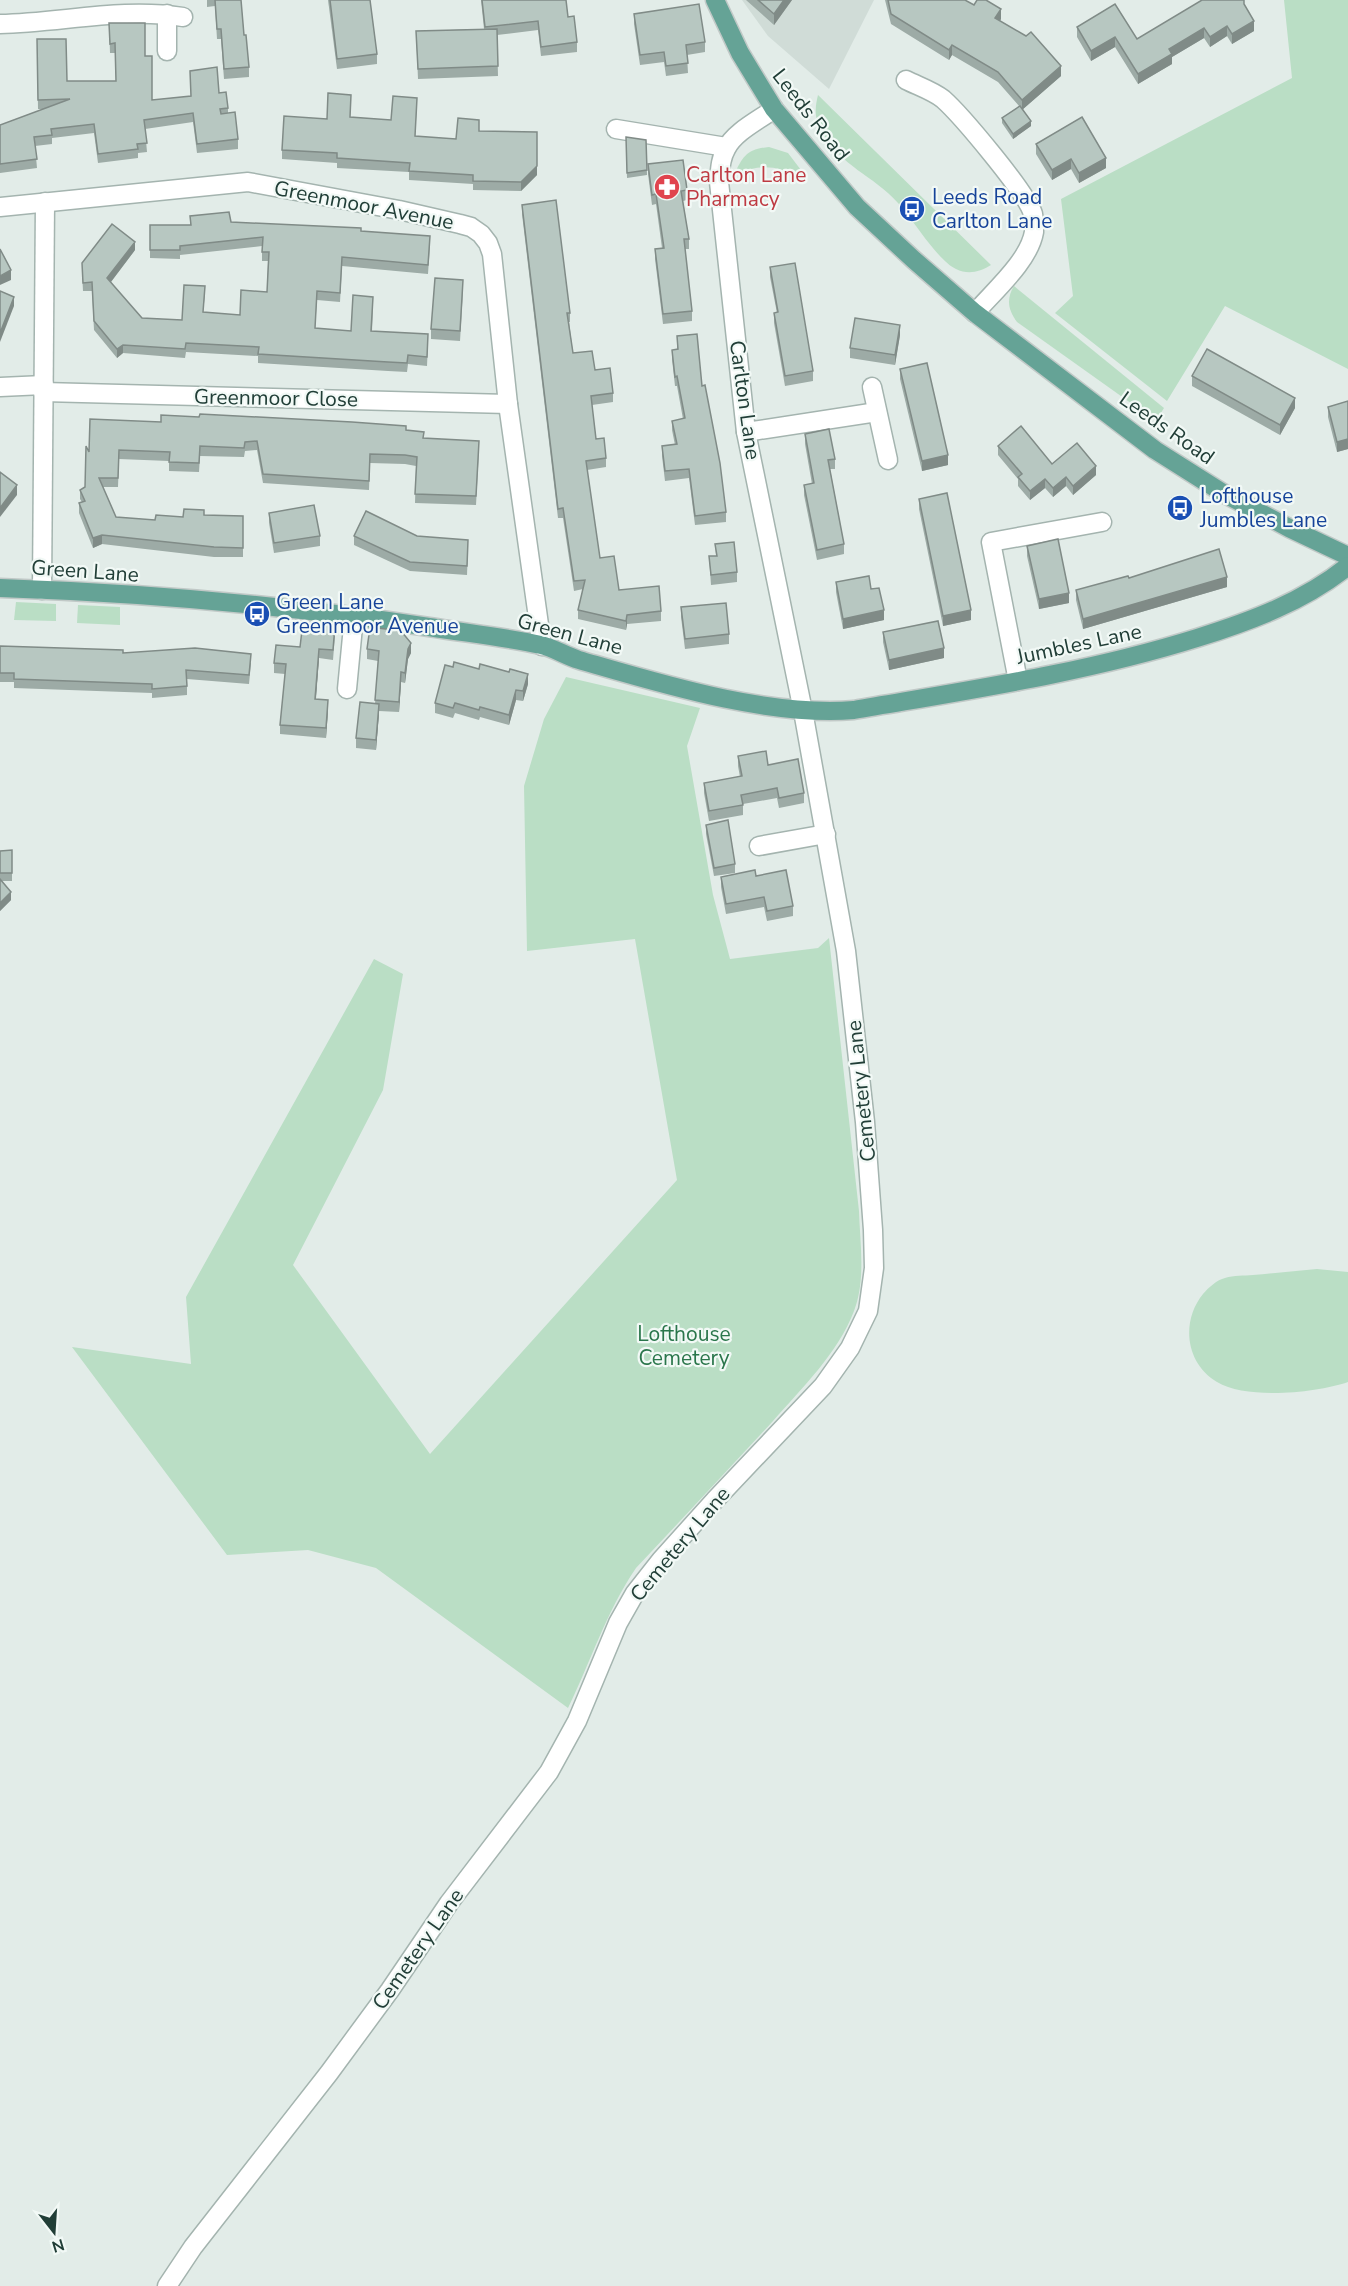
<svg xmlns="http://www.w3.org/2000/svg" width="1348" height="2286" viewBox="0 0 1348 2286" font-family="'Nunito Sans',sans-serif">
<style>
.built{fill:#d0dcd7}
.green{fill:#badec5}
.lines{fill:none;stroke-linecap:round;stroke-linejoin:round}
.minor-casing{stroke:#a4b4af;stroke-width:21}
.major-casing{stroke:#c1c9c7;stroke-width:21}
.minor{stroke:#fff;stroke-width:18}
.major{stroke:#65a396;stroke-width:18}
.wall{fill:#9daba6}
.shaded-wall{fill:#808b87}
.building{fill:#b7c7c1;stroke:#808b87;stroke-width:1.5}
.labels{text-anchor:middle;stroke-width:4.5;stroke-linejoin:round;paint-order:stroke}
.street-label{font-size:21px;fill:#213e37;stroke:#f2f9f6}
.health-label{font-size:21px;fill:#be3a42;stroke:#f2f9f6;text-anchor:start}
.transit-label{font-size:21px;fill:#164399;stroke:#f2f9f6;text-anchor:start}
.park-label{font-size:21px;fill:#2a764b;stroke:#f2f9f6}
</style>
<rect width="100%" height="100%" fill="#e2ece8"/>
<polygon class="built" points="742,0 874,0 829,89 768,36"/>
<g class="green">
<polygon points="1284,0 1348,0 1348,369 1225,306 1167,401 1055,313 1073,296 1061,199 1292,78"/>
<path d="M 818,95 L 991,265 C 980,272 968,275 956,269 C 937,260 913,219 898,203 C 872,174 842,168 821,130 C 814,119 815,107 818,95 Z"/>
<path d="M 769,147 L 788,153 L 804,174 L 800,177 C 774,165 760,164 734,175 C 743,156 747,149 769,147 Z"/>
<path d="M 1014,286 L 1164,408 L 1156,421 L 1017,322 C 1008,310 1006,299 1014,286 Z"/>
<polygon points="16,602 56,604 56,621 14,620"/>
<polygon points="78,605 120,607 120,625 77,623"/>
<path d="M 566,677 L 700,708 L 687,746 L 713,895 L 730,959 L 818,948 L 829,938 L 859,1211 C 860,1243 866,1280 854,1311 C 838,1353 802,1388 773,1421 C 728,1470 682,1519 636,1568 C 606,1612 591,1661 568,1708 L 376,1568 L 308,1550 L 227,1555 L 72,1347 L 191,1364 L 186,1297 L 374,959 L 403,974 L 383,1090 L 293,1265 L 430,1454 L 677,1180 L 635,939 L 527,951 L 524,786 L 544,719 Z"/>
<path d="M 1317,1269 L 1348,1272 L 1348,1382 C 1316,1393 1247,1400 1217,1382 C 1185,1363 1181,1321 1203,1294 C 1209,1287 1217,1280 1225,1278 C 1234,1275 1244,1276 1253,1275 C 1274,1273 1296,1271 1317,1269 Z"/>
</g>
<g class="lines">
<g class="minor-casing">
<g id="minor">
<path d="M 0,24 C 61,23 122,7 183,17"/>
<polyline points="167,51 167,14"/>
<path d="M 906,80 C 918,86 933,91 943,99 C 961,115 1027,193 1033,214 C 1034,219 1034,227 1034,232 C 1029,261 994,291 975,313"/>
<polyline points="616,129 726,147"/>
<polyline points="0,207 248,182 399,210 460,224 471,227 481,234 488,243 492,254 508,404 542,646"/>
<polyline points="0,387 44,385"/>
<polyline points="872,387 888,460"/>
<polyline points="43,392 508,404"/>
<polyline points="746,432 877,412"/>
<polyline points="42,590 45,202"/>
<polyline points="1018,681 991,542 1102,522"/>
<polyline points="347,689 354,616"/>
<polyline points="759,846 826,834"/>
<path d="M 167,2286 L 193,2247 L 329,2073 L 390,1990 L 449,1903 L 549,1772 L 577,1721 L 618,1623 L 635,1593 L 661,1560 L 715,1500 L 823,1386 L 850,1348 L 868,1311 L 874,1268 L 873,1230 L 865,1122 L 846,951 L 803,711 L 746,432 L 719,182 C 720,171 720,159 726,149 C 734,132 759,120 774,109"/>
</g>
</g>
<g class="major-casing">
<g id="major">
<polyline points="715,0 740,53 774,109 857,207 914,260 975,313 1155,450 1223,493 1289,528 1348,556"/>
<path d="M 0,588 C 143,593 287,605 429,627 C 466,633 504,637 541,645 C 554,648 566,656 579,660 C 662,684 768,717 854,710 C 969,690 1085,673 1197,638 C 1251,621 1303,602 1348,566"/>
</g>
</g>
<use href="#minor" class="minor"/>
<use href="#major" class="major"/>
</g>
<g class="wall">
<polygon points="207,0 241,0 244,35 249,67 249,77 224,79 221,39 217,39 215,6 207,7"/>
<polygon points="328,0 370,0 377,54 377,64 337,69"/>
<polygon points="481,0 566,0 568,17 577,42 577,52 541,56 538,30 497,35 498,76 418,79 416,31 484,29"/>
<polygon points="746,0 792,0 774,25"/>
<polygon points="885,0 965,0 1001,19 1000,21 1061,76 1023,109 1031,126 1013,139 1002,123 1002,118 1019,106 998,82 952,55 949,60 891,24"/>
<polygon points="1244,4 1254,31 1232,44 1227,36 1210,47 1204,38 1172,57 1172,64 1138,84 1115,47 1091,61 1077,37 1077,27 1137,39"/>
<polygon points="634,14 705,42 705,52 687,55 688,73 666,76 664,62 640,65 634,24"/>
<polygon points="109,23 145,56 152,100 191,96 190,71 219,93 228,108 228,113 238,139 238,149 197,153 193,122 145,129 147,152 138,153 138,158 98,163 94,133 52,138 52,144 35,146 37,168 0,173 0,125 44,109 38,109 37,39 67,81 116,81 115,53 110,53"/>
<polygon points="351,104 350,117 391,120 417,107 415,136 456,139 479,131 537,175 521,191 473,190 473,184 409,180 409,172 337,168 337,163 282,159 282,150 327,119"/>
<polygon points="626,137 646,140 647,175 627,178"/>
<polygon points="1036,144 1106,168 1079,183 1071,169 1052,180 1036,154"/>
<polygon points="648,164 687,190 687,200 683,201 689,239 689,249 685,249 692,311 692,321 663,324 655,259 655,249 662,248 656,204 652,205 648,174"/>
<polygon points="522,205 570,313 570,322 569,322 573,353 595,370 613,393 613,402 592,405 596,439 606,458 606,467 587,470 600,558 619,590 661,611 661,621 627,624 626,630 578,619 578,610 583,589 574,591 563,518 558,518 522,214"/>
<polygon points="190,216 231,222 361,231 430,245 428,274 342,266 340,302 317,300 315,328 351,331 373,306 372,331 428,343 427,366 408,364 407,372 388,371 258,363 258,356 186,352 185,358 123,353 117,358 94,330 92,291 83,291 82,272 135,250 111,282 142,318 182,320 205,295 203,312 240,315 267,292 268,261 262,261 262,246 180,255 180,259 150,258 150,225 190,225"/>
<polygon points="770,267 813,371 813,381 785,386 774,323 774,313 777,313 770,277"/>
<polygon points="463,290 460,341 431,339 431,329"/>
<polygon points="900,335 895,365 850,358 850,348"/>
<polygon points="677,336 702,386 726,512 726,522 695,525 689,478 665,481 662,456 662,446 675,445 672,430 672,421 683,419 677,386 675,386 672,359 672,350 677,349"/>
<polygon points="900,369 948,465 922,471 900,379"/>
<polygon points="1192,376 1295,408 1280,435 1192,386"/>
<polygon points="1348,401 1348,449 1337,452 1328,417 1328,407"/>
<polygon points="161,422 406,430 424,439 479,450 476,505 415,503 416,466 405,464 370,463 369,490 263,483 257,450 245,451 244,457 200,456 199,472 169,471 169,461 119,459 118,487 103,487 116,517 155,520 204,515 243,516 243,557 214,557 102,544 93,548 79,513 79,503 82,502 80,499 80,490 85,487 89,452"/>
<polygon points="805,434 835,459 835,469 830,469 844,544 844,554 817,560 804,495 804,485 812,484 805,444"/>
<polygon points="998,446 1052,464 1096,475 1073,495 1066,486 1053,497 1045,488 1030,500 1018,486 1018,479 998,455"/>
<polygon points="919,499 971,620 943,626 919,509"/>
<polygon points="269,513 320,536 320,546 274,553 269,523"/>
<polygon points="354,536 417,536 468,549 467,575 410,571 354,545"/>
<polygon points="715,544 737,572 737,582 711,585 709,556 716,556"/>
<polygon points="1027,546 1069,603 1039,609 1027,556"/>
<polygon points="1129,578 1227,587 1083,629 1076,600 1076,590"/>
<polygon points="836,582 871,589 884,620 843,629 836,592"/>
<polygon points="681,607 729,634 729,644 685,649 681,617"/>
<polygon points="883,632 944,658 889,670 883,642"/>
<polygon points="335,635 333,660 319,658 316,699 328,710 326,738 280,734 280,725 285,674 274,673 274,663"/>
<polygon points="0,646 123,653 251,663 249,684 187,679 187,695 152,698 152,693 14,688 14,682 0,682"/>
<polygon points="367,649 411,653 408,659 405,683 401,682 399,712 379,711 376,750 356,748 356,738 375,704 378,661 367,659"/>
<polygon points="453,667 528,684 523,701 516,700 509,725 480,717 479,720 455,713 453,718 435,713 435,703"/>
<polygon points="738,756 804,793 804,803 779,808 777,798 743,804 743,815 709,821 704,793 704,783 740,777 738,766"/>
<polygon points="706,825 735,864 735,873 714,876 706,834"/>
<polygon points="12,850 12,881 2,881 11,900 0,911 0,851"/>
<polygon points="756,876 793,906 793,916 767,921 764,907 726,914 721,887 721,877"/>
</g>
<g class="shaded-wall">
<polygon points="784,0 792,0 774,25 774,14"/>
<polygon points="1001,9 1001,19 995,28 995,18"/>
<polygon points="1254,21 1254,31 1232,44 1232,34"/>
<polygon points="1227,26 1227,36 1210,47 1210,37"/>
<polygon points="1204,28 1204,38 1172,57 1172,64 1138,84 1138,74 1169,49"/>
<polygon points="1115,37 1115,47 1091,61 1091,51"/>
<polygon points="952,45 952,55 949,60 949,50"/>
<polygon points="1061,66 1061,76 1022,110 1022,100"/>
<polygon points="1031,121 1031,126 1013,139 1013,134"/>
<polygon points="537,141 537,175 521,191 521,182"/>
<polygon points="1106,158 1106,168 1079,183 1079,173"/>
<polygon points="1071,159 1071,169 1052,180 1052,170"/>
<polygon points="135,242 135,250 107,287 107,278"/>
<polygon points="11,270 11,280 0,285 0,276"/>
<polygon points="14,297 14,306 0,342 0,333"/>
<polygon points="900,325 900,335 895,365 895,355"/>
<polygon points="123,345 123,353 117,358 117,349"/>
<polygon points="1295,398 1295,408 1280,435 1280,425"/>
<polygon points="1348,439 1348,449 1337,452 1337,442"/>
<polygon points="948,455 948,465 922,471 922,461"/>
<polygon points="1096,466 1096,475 1073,495 1073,486"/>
<polygon points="1066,477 1066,486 1053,497 1053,488"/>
<polygon points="1045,479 1045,488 1030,500 1030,491"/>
<polygon points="17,485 17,495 0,517 0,508"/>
<polygon points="102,535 102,544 93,548 93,538"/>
<polygon points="1227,577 1227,587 1083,629 1083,619"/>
<polygon points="1069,593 1069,603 1039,609 1039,599"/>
<polygon points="884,610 884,620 843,629 843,619"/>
<polygon points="971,610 971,620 943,626 943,616"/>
<polygon points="627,615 627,624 626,630 626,621"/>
<polygon points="411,643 411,653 408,659 405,683 405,673 408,649"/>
<polygon points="944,648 944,658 889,670 889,660"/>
<polygon points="319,649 319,658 315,708 315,699"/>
<polygon points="401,672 401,682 399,712 399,702"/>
<polygon points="528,674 528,684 523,701 523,691"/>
<polygon points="516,690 516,700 509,725 509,715"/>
<polygon points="328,700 328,710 326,738 326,728"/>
<polygon points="379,704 379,714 376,750 376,740"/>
<polygon points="11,892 11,900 0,911 0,903"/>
</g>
<g class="building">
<polygon points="215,0 241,0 244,35 246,35 249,67 224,69 221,29 217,29"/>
<polygon points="330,0 370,0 377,54 337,59"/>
<polygon points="482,0 566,0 568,17 574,16 577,42 541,47 538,21 485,27"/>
<polygon points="758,0 784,0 774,14"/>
<polygon points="888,0 965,0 974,5 977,0 986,0 1001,9 995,18 1026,36 1031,32 1061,66 1022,100 998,72 952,45 949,50 891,14"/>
<polygon points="1202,0 1244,0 1244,4 1254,21 1232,34 1227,26 1210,37 1204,28 1169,49 1172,54 1138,74 1115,37 1091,51 1077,27 1115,4 1137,39"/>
<polygon points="699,4 705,42 686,45 688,63 666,66 664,52 640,55 634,14"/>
<polygon points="109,23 145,23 145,56 152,56 152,100 191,96 190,71 217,67 219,93 226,92 228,108 220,109 221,114 235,112 238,139 197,144 193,113 144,120 147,143 137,144 138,149 98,154 94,124 51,129 52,135 34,137 37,159 0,164 0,125 70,99 38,100 37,39 66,39 67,81 116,81 115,43 110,44"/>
<polygon points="497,29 498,66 418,69 416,31"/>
<polygon points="328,93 351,95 350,117 391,120 393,96 417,98 415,136 456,139 458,118 479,120 479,131 537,132 537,166 521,182 473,181 473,175 409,171 410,163 337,158 337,153 282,150 284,116 327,119"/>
<polygon points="1020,106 1031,121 1013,134 1002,118"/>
<polygon points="1082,117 1106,158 1079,173 1071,159 1052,170 1036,144"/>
<polygon points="626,137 646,140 647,170 627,173"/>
<polygon points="683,160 687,190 681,191 689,239 684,239 692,311 663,314 655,249 664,248 656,194 652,195 648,164"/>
<polygon points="556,200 570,313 567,313 573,353 592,351 595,370 610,368 613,393 591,396 596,439 604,438 606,458 586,461 600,558 614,556 619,590 659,586 661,611 627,615 626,621 578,610 585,580 574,581 563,508 558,509 522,205"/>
<polygon points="229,212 231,222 361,228 361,231 430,236 428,265 342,257 340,293 317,291 315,328 351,331 353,295 373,297 371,331 428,334 427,357 408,355 407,363 388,362 258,354 259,347 186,343 185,349 123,345 117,349 94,321 92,282 83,283 82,263 112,224 135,242 107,278 142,318 182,320 184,285 205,286 203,312 240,315 241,290 267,292 269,252 262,252 263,237 180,246 180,250 150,250 150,225 191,225 190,216"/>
<polygon points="0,249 11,270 0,276"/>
<polygon points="795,263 813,371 785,376 774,313 778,312 770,267"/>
<polygon points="435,278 463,280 460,331 431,329"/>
<polygon points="0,291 14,297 0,333"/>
<polygon points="855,318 900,325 895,355 850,348"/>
<polygon points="697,334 702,386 705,385 720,463 726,512 695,516 689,469 665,471 662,446 677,444 672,421 685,418 677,376 675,377 672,350 678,349 677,336"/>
<polygon points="1207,349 1295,398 1280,425 1192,376"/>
<polygon points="927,363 948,455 922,461 900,369"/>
<polygon points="1348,401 1348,439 1337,442 1328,407"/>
<polygon points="200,414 352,422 406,426 406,430 424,432 423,438 479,441 476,496 415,494 417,457 405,455 370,454 369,481 263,474 257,441 245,442 244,448 200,446 199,463 169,462 170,452 119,450 118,478 99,478 116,517 155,520 156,515 183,517 184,509 204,510 204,515 243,516 243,548 214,547 102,535 93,538 79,503 85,501 80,490 85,487 86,446 89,452 90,419 161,422 161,415 199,417"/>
<polygon points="1021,426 1052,464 1077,443 1096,466 1073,486 1066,477 1053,488 1045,479 1030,491 1018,477 1022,474 998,446"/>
<polygon points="829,429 835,459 828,460 844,544 817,550 804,485 814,483 805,434"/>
<polygon points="0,472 17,485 0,508"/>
<polygon points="947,493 971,610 943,616 919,499"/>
<polygon points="314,505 320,536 274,543 269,513"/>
<polygon points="366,511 417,536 468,540 467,566 410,562 354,536"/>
<polygon points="1058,539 1069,593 1039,599 1027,546"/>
<polygon points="734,542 737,572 711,575 709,556 717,556 715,544"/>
<polygon points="1219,549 1227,577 1083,619 1076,590 1128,576 1129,578"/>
<polygon points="869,576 871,589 879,588 884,610 843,619 836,582"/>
<polygon points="726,603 729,634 685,639 681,607"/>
<polygon points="938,621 944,648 889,660 883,632"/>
<polygon points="303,622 335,625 333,650 319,649 315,699 328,700 326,728 280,725 286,664 274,663 276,645 300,647"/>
<polygon points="370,627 401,631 411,643 408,649 405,673 401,672 399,702 375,700 379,651 367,649"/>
<polygon points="0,646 123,650 123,653 195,648 251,654 249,675 186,670 187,686 152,689 152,684 14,679 14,673 0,673"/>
<polygon points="454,662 479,669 480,664 509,672 510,669 528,674 523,691 516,690 509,715 480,707 479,710 455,703 453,708 435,703 445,665 453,667"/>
<polygon points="360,702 379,704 376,740 356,738"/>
<polygon points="766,751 768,765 798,759 804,793 779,798 777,788 741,795 743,805 709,811 704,783 742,776 738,756"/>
<polygon points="728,820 735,864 714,868 706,825"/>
<polygon points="12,850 12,873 0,873 0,851"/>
<polygon points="755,870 756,876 786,870 793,906 767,911 764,897 726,904 721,877"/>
<polygon points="0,879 11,892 0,903"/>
</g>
<defs>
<g id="pharmacy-disc" transform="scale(1.35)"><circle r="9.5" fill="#e0444e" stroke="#f2f9f6"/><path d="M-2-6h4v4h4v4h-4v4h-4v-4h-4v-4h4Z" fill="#fff"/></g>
<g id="bus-disc" transform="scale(1.35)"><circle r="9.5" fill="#1a4fb4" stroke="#f2f9f6"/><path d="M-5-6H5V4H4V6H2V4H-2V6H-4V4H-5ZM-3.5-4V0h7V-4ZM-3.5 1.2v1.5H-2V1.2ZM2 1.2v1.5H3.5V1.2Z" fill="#fff"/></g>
</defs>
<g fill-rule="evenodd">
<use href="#pharmacy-disc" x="667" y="187"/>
<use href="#bus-disc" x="912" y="209"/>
<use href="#bus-disc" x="1180" y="508"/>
<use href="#bus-disc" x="257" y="614"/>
</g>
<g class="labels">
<g class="street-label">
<text transform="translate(811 115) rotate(52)" y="7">Leeds Road</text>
<text transform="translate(364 205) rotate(11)" y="7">Greenmoor Avenue</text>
<text transform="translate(276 398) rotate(1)" y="7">Greenmoor Close</text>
<text transform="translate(745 400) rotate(82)" y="7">Carlton Lane</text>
<text transform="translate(1167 428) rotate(35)" y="7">Leeds Road</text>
<text transform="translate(85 571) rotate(4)" y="7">Green Lane</text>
<text transform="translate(570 634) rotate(15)" y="7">Green Lane</text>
<text transform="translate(1079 644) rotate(-12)" y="7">Jumbles Lane</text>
<text transform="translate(861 1091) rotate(-96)" y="7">Cemetery Lane</text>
<text transform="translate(680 1544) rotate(-50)" y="7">Cemetery Lane</text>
<text transform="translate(418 1949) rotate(-55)" y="7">Cemetery Lane</text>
</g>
<g class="health-label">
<text x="686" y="182">Carlton Lane<tspan x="686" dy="24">Pharmacy</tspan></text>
</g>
<g class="transit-label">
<text x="932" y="204">Leeds Road<tspan x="932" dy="24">Carlton Lane</tspan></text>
<text x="1200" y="503">Lofthouse<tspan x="1200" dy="24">Jumbles Lane</tspan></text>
<text x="276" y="609">Green Lane<tspan x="276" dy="24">Greenmoor Avenue</tspan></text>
</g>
<g class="park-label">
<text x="684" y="1341">Lofthouse<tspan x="684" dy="24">Cemetery</tspan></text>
</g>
</g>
<g transform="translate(54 2232) rotate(163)" stroke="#f2f9f6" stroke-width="4.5" paint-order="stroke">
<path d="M0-4.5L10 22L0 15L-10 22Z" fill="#213e37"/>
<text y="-9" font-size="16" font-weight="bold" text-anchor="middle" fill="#213e37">N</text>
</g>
</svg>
